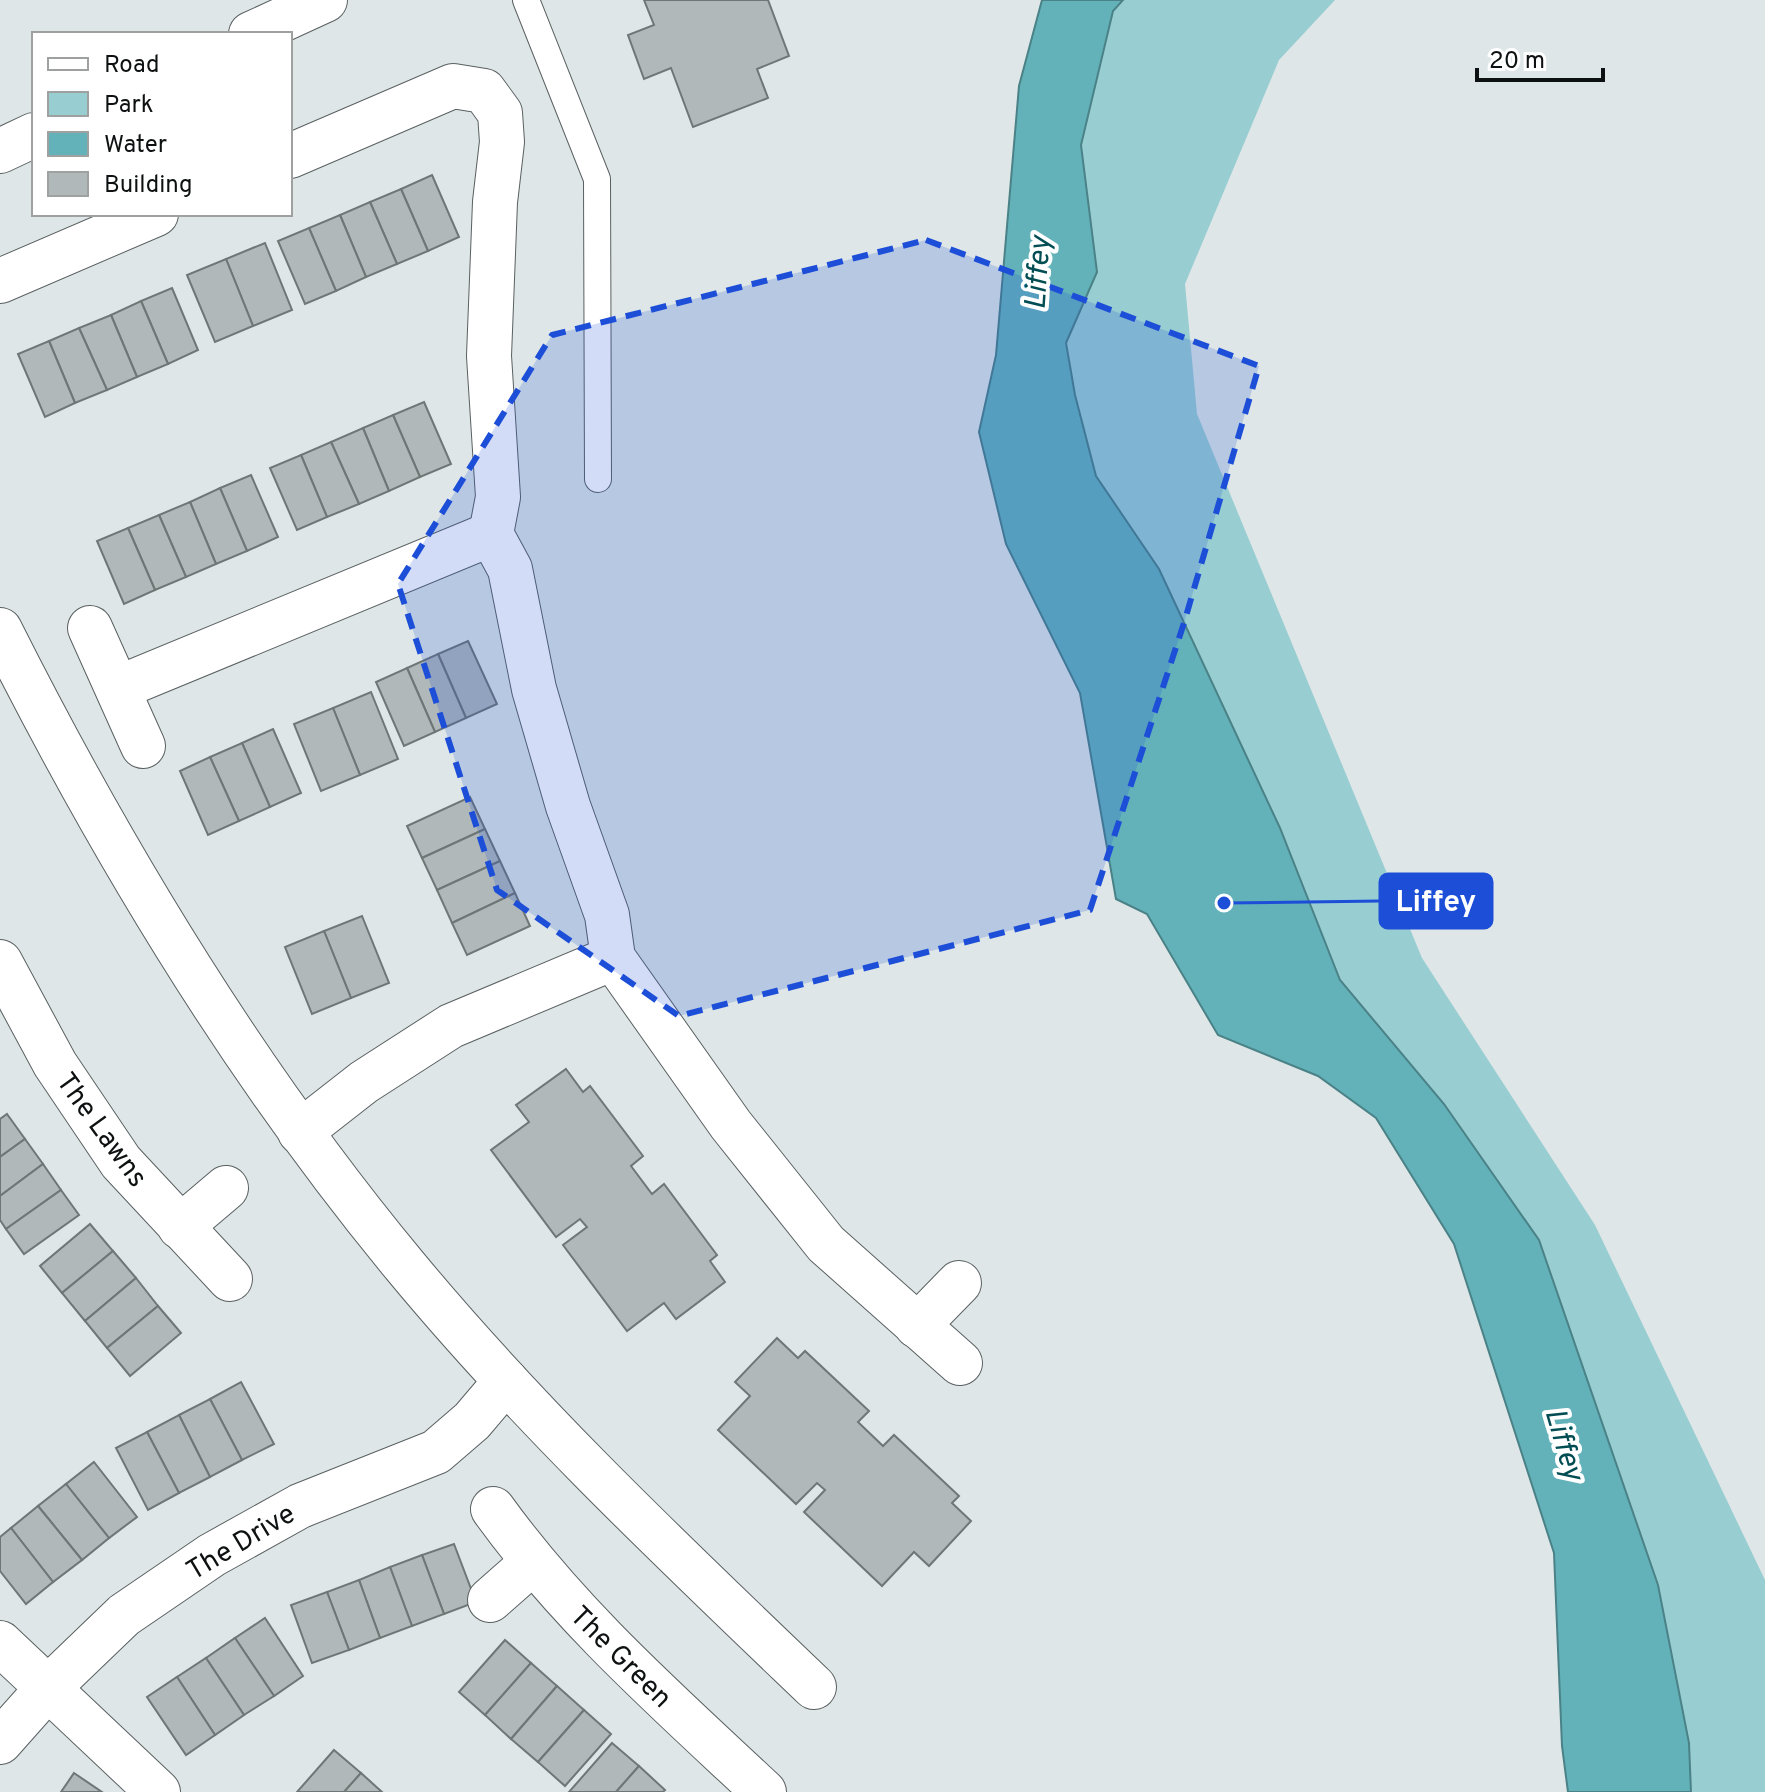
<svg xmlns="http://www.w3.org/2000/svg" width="1765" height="1792" viewBox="0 0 1765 1792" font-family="Overpass,sans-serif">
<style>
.green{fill:#98cdd2}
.water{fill:#63b2b9;stroke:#4a8287;stroke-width:2}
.building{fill:#b0b8b9;stroke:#6f7676;stroke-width:2}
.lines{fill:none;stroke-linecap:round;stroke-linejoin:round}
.lane-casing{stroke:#5a6061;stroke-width:28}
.street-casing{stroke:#5a6061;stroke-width:46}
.secondary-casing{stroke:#5a6061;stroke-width:46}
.lane{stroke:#fff;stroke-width:26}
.street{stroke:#fff;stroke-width:44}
.secondary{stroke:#fff;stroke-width:44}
.marked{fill:#1d4ed8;fill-opacity:0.2;stroke:#1d4ed8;stroke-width:6;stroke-dasharray:16 10;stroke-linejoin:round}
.labels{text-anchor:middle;stroke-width:8;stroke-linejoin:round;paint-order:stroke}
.street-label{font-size:28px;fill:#0e1111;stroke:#fff}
.water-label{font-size:30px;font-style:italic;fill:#014d53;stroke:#fff}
.leader{fill:none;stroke:#1d4ed8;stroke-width:3}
.callout-dot{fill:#1d4ed8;stroke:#fff;stroke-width:3}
.callout{fill:#1d4ed8;stroke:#1d4ed8;stroke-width:3}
.callout-label{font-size:30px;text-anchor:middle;font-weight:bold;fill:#fff}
</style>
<rect width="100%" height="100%" fill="#dee6e7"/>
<polygon class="green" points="1123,0 1335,0 1279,60 1185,284 1197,414 1422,958 1595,1225 1765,1580 1765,1792 1691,1792 1689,1743 1657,1585 1539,1240 1444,1104 1340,980 1280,828 1159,569 1096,476 1075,395 1066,343 1097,272 1081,145 1113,10"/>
<polygon class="water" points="1042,0 1123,0 1113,11 1081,145 1097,272 1066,343 1075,395 1096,476 1159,569 1280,828 1340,980 1444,1104 1539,1240 1658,1585 1689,1743 1691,1792 1568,1792 1562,1746 1554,1553 1454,1244 1376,1118 1318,1076 1218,1035 1147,914 1116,899 1080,693 1006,544 979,432 996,355 1019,86"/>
<g class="building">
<polygon points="644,0 768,0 789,56 757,69 768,98 693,127 671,68 644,79 628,35 654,25"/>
<polygon points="432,175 459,237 428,251 401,189"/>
<polygon points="401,189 428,251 397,264 370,202"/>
<polygon points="370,202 397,264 366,277 340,215"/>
<polygon points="340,215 366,277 336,291 309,228"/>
<polygon points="309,228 336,291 305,304 278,241"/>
<polygon points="265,243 292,310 253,326 226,259"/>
<polygon points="226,259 253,326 215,342 187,275"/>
<polygon points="172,288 198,350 168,364 141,301"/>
<polygon points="141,301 168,364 137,377 111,315"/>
<polygon points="111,315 137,377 107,390 79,328"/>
<polygon points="79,328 107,390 75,403 49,341"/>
<polygon points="49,341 75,403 45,417 18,354"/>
<polygon points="424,402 451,464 420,477 393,415"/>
<polygon points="393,415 420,477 389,491 363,428"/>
<polygon points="363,428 389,491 359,504 331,442"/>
<polygon points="331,442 359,504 327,517 301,455"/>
<polygon points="301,455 327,517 297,530 270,468"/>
<polygon points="251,475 278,537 247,551 220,488"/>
<polygon points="220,488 247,551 216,564 190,502"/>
<polygon points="190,502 216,564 186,577 159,515"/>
<polygon points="159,515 186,577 155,590 128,528"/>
<polygon points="128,528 155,590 124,604 97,541"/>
<polygon points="468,641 497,704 466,718 438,654"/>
<polygon points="438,654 466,718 435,732 407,668"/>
<polygon points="407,668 435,732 404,746 376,682"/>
<polygon points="371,692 398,759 360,775 333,708"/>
<polygon points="333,708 360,775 321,791 294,724"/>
<polygon points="273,729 301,793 270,807 242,743"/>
<polygon points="242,743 270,807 239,821 210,757"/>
<polygon points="210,757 239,821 208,835 180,771"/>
<polygon points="470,797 485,829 422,858 407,826"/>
<polygon points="485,829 500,861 437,890 422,858"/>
<polygon points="500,861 515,893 452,923 437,890"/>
<polygon points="515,893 530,926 467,955 452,923"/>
<polygon points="362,916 389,983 351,998 324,931"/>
<polygon points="324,931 351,998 312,1014 285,947"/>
<polygon points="566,1069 583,1092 590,1086 643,1156 631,1166 652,1194 664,1184 717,1255 710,1261 725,1282 676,1319 664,1303 627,1331 563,1245 587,1227 580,1219 556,1237 491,1150 529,1122 516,1105"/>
<polygon points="7,1114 25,1139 0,1157 0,1119"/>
<polygon points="25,1139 43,1164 0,1196 0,1157"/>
<polygon points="43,1164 61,1190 6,1229 0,1220 0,1196"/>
<polygon points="61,1190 79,1215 24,1254 6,1229"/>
<polygon points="90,1224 113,1251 62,1293 40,1266"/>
<polygon points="113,1251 136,1278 85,1321 62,1293"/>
<polygon points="136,1278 158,1306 107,1348 85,1321"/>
<polygon points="158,1306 181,1333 130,1376 107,1348"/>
<polygon points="777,1338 798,1358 805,1351 869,1411 858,1422 883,1446 894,1435 959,1496 952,1503 971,1521 929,1566 914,1552 882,1586 804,1512 825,1490 817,1483 796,1504 718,1430 750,1396 735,1382"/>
<polygon points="241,1382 274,1444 242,1460 210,1399"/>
<polygon points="210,1399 242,1460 210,1477 179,1415"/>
<polygon points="179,1415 210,1477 179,1493 147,1432"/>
<polygon points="147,1432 179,1493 148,1510 116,1448"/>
<polygon points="94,1462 137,1517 109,1538 66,1484"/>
<polygon points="66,1484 109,1538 82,1560 38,1506"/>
<polygon points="38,1506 82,1560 53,1582 11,1528"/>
<polygon points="11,1528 53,1582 26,1604 0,1571 0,1537"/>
<polygon points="454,1544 476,1602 444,1614 422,1555"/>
<polygon points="422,1555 444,1614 412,1626 390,1567"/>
<polygon points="390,1567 412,1626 380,1638 359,1580"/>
<polygon points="359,1580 380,1638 349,1650 327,1592"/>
<polygon points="327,1592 349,1650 312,1663 291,1605"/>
<polygon points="265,1618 303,1676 274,1696 235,1638"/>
<polygon points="235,1638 274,1696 244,1715 206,1658"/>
<polygon points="505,1640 531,1663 485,1715 459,1692"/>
<polygon points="206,1658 244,1715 215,1735 177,1677"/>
<polygon points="531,1663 557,1686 511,1739 485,1715"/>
<polygon points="177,1677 215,1735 186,1755 147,1697"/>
<polygon points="557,1686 584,1710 538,1762 511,1739"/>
<polygon points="584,1710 611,1734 565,1786 538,1762"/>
<polygon points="612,1743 639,1766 616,1792 569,1792"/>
<polygon points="334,1750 361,1773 344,1792 297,1792"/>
<polygon points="639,1766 665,1790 663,1792 616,1792"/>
<polygon points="74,1773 102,1792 61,1792"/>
<polygon points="361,1773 382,1792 344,1792"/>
</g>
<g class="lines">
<g class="lane-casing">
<polyline id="lane" points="526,0 597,179 598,479"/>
</g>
<g class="street-casing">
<g id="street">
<polyline points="290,156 453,86 484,91 500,113 502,142 495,202 489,356 498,497 491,534 510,569 534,689 568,806 607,915 613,958 731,1125 826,1244 960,1363"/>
<polyline points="0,281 156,214"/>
<polyline points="90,628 143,746"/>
<path d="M 0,630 C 113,855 244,1072 405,1266 C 530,1417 672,1551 814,1687"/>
<polyline points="118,688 491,534"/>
<polyline points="0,962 55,1064 121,1162 230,1279"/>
<polyline points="300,1132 364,1082 451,1026 613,958"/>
<polyline points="180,1227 226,1188"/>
<polyline points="917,1326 959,1283"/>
<path d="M 493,1509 C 570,1616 668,1702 764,1792"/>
<polyline points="490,1600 532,1563"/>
<polyline points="0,1643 158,1792"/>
<polyline points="0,1742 47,1689 124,1615 212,1555 300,1506 436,1452 472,1421 506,1381"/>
</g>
</g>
<g class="secondary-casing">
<g id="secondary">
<polyline points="251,34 325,0"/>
<polyline points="0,151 34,135"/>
</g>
</g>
<use href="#lane" class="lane"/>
<use href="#street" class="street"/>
<use href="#secondary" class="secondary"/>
</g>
<path class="marked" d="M 926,240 L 1259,366 L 1184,623 L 1090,910 L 679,1016 L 497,890 L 398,584 L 552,335 Z"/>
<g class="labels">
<g class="street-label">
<text transform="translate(103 1129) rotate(54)" y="10">The Lawns</text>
<text transform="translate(240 1541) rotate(-31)" y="10">The Drive</text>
<text transform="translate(622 1656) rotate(45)" y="10">The Green</text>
</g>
<g class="water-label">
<text transform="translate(1037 273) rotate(-86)" y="10">Liffey</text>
<text transform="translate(1565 1444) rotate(74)" y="10">Liffey</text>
</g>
</g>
<path class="leader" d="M1224 903L1380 901"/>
<circle class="callout-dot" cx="1224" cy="903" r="8"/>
<rect class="callout" x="1380" y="874" width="112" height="54" rx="8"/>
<g class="callout-label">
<text x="1436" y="911">Liffey</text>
</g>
<rect x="32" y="32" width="260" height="184" fill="#ffffff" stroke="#9fa0a0" stroke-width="2"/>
<rect x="48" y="58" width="40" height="12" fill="#ffffff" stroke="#9fa0a0" stroke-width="2"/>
<text x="104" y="72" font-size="24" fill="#0e1111">Road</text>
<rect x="48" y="92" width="40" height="24" fill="#98cdd2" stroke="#9fa0a0" stroke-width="2"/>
<text x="104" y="112" font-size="24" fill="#0e1111">Park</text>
<rect x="48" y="132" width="40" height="24" fill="#63b2b9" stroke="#9fa0a0" stroke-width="2"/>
<text x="104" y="152" font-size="24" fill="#0e1111">Water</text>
<rect x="48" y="172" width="40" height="24" fill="#b0b8b9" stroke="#9fa0a0" stroke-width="2"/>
<text x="104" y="192" font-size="24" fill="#0e1111">Building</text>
<path d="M1477 68v12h126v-12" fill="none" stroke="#0e1111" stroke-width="4"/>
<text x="1489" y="68" font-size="24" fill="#0e1111" stroke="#ffffff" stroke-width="6" paint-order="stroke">20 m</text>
</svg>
